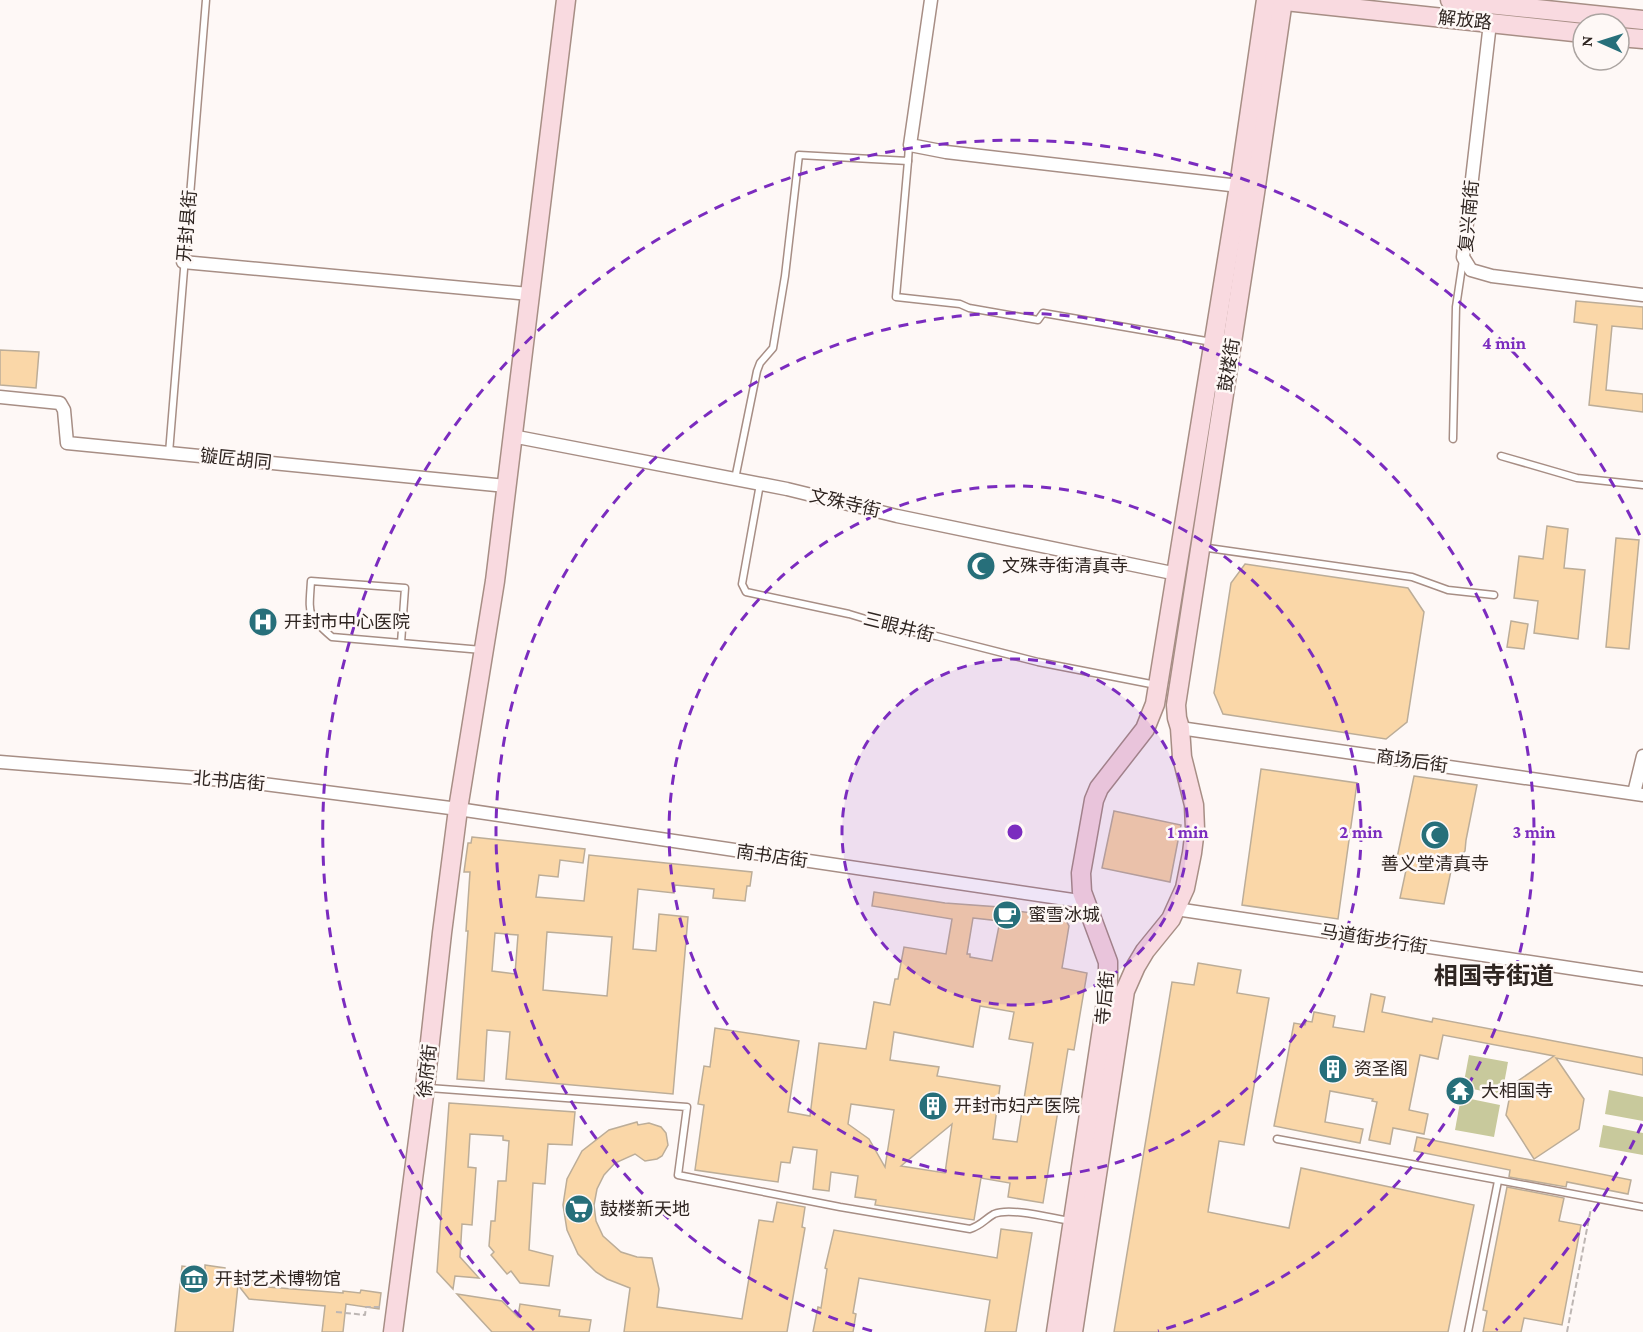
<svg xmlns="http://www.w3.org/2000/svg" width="1643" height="1332" viewBox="0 0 1643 1332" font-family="'Crimson Pro','Noto Sans SC',serif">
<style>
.green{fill:#c8c99c}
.building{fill:#fad7a8;stroke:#bcad98;stroke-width:1.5;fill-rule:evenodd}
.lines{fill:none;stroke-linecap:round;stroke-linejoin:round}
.lane-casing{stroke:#a78e85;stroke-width:9}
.street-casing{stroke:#a78e85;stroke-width:15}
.secondary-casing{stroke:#a78e85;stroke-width:21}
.path{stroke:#bdb6b3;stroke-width:2;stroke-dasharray:6 3;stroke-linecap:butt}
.lane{stroke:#fff;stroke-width:6}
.street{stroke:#fff;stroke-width:12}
.secondary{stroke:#f9dae0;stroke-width:18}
.ring{fill:none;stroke:#7b2cbf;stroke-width:3;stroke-dasharray:10 8}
.labels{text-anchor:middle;stroke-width:5;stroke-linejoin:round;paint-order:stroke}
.street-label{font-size:18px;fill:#2f2521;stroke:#fef8f6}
.poi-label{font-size:18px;fill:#2f2521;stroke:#fef8f6;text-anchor:start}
.district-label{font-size:24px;font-weight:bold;fill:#2f2521;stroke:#fef8f6}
.centre{fill:#7b2cbf;stroke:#fef8f6;stroke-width:3}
.ring-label{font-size:18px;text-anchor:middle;font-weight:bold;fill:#7b2cbf;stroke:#fef8f6;stroke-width:5;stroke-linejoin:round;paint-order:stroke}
</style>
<rect width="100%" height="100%" fill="#fef8f6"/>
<g class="green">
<polygon points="1469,1055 1508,1062 1502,1095 1463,1087"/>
<polygon points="1609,1090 1643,1097 1643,1121 1605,1114"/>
<polygon points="1461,1097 1500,1105 1494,1137 1455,1130"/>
<polygon points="1603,1125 1643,1133 1643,1155 1599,1147"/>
</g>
<g class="building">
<polygon points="1576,301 1643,307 1643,329 1612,326 1606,390 1643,394 1643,412 1589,405 1597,325 1574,322"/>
<polygon points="0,350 39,352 36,388 0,385"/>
<polygon points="1547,526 1568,529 1564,568 1585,570 1578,639 1534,633 1538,601 1514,598 1519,556 1543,559"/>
<polygon points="1616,538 1639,540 1629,649 1606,647"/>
<polygon points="1245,564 1408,588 1424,612 1407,722 1386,739 1223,714 1214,693 1231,583"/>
<polygon points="1511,621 1528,624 1524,649 1507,647"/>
<polygon points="1261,769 1357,783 1338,919 1242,905"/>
<polygon points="1414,776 1477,785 1466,840 1465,851 1452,866 1444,904 1400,898 1408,861 1397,858"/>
<polygon points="1114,811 1181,825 1170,882 1102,868"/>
<path d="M 472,837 L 585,849 L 583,863 L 560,860 L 558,877 L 539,875 L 536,897 L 584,901 L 589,855 L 752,872 L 750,886 L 747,886 L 745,901 L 713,898 L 714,889 L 675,885 L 674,893 L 638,889 L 633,949 L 656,951 L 659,914 L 688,917 L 673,1094 L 506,1079 L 510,1032 L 487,1030 L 484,1081 L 457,1079 L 468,931 L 466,931 L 470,872 L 464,872 L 468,843 L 471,843 ZM 547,932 L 612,937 L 607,996 L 543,990 ZM 495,933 L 518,935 L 515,974 L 492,971 Z"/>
<path d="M 874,892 L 945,903 L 999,907 L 998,909 L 1041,914 L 1042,907 L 1060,910 L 1069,926 L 1062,968 L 1087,973 L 1074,1050 L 1068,1049 L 1043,1203 L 1008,1197 L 1010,1183 L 981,1178 L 974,1220 L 875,1205 L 876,1200 L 855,1197 L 858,1176 L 831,1172 L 829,1191 L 813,1189 L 817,1150 L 793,1147 L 790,1163 L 781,1162 L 778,1182 L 695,1170 L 704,1105 L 698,1104 L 704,1066 L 710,1067 L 715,1028 L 799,1041 L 788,1112 L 810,1116 L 819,1043 L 866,1049 L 874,1002 L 890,1005 L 895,979 L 898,979 L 904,947 L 946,954 L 952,919 L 872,906 ZM 973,918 L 1000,921 L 992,961 L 970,957 L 970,954 L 967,954 ZM 980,1006 L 1014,1012 L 1009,1039 L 1033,1043 L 1017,1142 L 993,1139 L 1000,1086 L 937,1076 L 939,1067 L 890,1060 L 894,1032 L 973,1047 ZM 851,1104 L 894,1110 L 885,1167 L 869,1139 L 848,1124 ZM 952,1124 L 945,1173 L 901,1166 Z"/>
<polygon points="1198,963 1241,970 1237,993 1269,998 1244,1145 1219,1141 1208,1212 1289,1228 1301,1168 1474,1205 1448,1332 1114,1332 1172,982 1194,985"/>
<polygon points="1371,994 1385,997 1382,1012 1432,1022 1433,1018 1643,1058 1643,1075 1556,1058 1584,1099 1579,1129 1534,1159 1506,1115 1512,1085 1554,1056 1443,1035 1438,1059 1420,1055 1409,1110 1428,1114 1424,1134 1393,1128 1390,1144 1369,1140 1377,1102 1372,1101 1373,1099 1330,1091 1325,1122 1363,1129 1360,1143 1274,1126 1294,1023 1305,1025 1306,1021 1312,1022 1314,1012 1335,1016 1333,1027 1364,1032"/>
<polygon points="449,1103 575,1112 572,1145 548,1144 545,1184 533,1183 529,1250 553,1256 549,1286 520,1283 511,1271 507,1274 491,1255 494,1252 489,1246 491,1221 495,1221 498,1181 506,1181 509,1141 503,1140 503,1136 470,1134 468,1167 476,1168 472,1225 462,1224 460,1257 479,1278 455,1276 453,1289 437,1272"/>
<polygon points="637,1122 638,1125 649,1123 661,1127 666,1133 668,1145 662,1156 657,1159 645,1161 635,1154 615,1163 604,1175 597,1189 594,1205 596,1221 603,1236 621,1252 637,1257 652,1258 659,1289 657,1307 742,1319 759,1220 773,1222 777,1202 805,1207 802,1227 805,1228 787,1332 624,1332 630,1288 607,1279 596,1272 578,1254 567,1230 563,1205 567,1179 582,1151 609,1130"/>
<polygon points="1417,1137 1631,1180 1628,1194 1567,1182 1566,1187 1509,1177 1510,1170 1414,1151"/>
<polygon points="1507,1187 1564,1198 1559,1221 1581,1225 1562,1325 1524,1318 1521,1332 1483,1332 1487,1311 1483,1310"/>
<polygon points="1001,1229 1032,1233 1016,1332 985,1332 990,1300 859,1278 853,1313 856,1314 853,1332 813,1332 818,1307 821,1308 827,1269 825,1268 834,1230 997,1258"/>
<polygon points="205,1265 225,1268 225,1271 240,1273 239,1279 268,1283 268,1287 343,1293 343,1291 360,1293 361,1290 381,1293 379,1309 346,1304 343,1332 322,1332 325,1306 249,1299 238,1285 233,1332 175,1332 182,1266 205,1269"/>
<polygon points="457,1294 502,1301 518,1317 520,1304 560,1310 559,1316 591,1320 589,1332 492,1332"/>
</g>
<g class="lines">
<g class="lane-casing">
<g id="lane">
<polyline points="908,161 896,297 960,304 969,308 1038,320 1043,313 1212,342"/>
<polyline points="1453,439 1456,307 1463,260"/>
<polyline points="169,453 206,0"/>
<polyline points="1501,456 1577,478 1643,485"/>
<polyline points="735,479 757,371 760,363 773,348 785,276 799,155 908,161 909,145"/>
<polyline points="760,484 742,584 746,592 849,614 902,630 936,636 1038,662 1156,685"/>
<polyline points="1201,547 1412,577 1448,590 1494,595"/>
<path d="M 401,643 L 405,588 L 311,581 C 309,614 306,615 332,637 L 482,650"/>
<path d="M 429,1088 L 687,1107 L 678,1175 L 840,1207 L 970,1229 C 982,1225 985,1219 994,1214 C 1010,1207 1051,1218 1070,1221"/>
<polyline points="1277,1139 1643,1207"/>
<polyline points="1468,1332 1498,1181"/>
</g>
</g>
<g class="street-casing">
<g id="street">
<polyline points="931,0 910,145 946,152 1239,186"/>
<polyline points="1490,23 1463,257 1471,270 1492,276 1643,295"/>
<polyline points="183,262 529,294"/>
<polyline points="0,397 60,403 64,410 67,443 506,486"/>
<polyline points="512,436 787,489 897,516 1177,574"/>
<polyline points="1180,728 1643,795"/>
<polyline points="0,762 248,782 458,809 1086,902"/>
<polyline points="1634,793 1643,756"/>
<polyline points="1176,909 1643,979"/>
</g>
</g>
<g class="secondary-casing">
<g id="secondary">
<polyline points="1276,0 1583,33"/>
<polyline points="1450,0 1643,20"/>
<polyline points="1619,37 1643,39"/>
<polyline points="393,1332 425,1087 442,933 458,809 495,581 566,0"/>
<polyline points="1056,1332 1108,989 1108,962 1082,892 1081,873 1094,800 1099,788 1145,729 1155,704 1239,186 1266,0"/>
<polyline points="1073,1332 1125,991 1136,966 1145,951 1171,919 1185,888 1192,853 1195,829 1194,805 1182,757 1180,728 1177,718 1176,705 1255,193 1283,0"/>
</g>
</g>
<g class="path">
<polyline points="336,1312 365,1315 366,1307 380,1307"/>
<polyline points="1567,1332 1591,1208"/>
</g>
<use href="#lane" class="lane"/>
<use href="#street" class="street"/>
<use href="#secondary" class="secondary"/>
</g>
<circle cx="1015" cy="832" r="173" fill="#7b2cbf" fill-opacity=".12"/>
<g class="ring">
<circle cx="1015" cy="832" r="173"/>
<circle cx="1015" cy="832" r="346"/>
<path d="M872 1331A519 519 0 1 1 1158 1331"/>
<path d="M1642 1124A692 692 0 0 1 1496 1330M534 1330A692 692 0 1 1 1642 540"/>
</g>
<defs>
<g id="mosque-disc" transform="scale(1.5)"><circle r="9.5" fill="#276f7a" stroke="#fef8f6"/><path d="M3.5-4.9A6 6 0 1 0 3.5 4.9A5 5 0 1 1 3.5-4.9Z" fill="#fff"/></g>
<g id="hospital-disc" transform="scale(1.5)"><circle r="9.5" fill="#276f7a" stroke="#fef8f6"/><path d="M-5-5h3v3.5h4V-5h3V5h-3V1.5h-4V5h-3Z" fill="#fff"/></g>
<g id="cafe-disc" transform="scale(1.5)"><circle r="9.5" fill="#276f7a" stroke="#fef8f6"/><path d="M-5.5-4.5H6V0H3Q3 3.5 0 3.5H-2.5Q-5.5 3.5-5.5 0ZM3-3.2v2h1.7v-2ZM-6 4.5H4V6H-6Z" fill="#fff"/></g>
<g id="building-disc" transform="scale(1.5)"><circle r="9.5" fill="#276f7a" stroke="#fef8f6"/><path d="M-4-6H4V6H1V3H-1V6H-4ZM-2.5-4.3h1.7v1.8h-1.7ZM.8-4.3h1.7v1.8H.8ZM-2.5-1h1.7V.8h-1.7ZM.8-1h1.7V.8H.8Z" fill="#fff"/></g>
<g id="temple-disc" transform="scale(1.5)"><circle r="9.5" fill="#276f7a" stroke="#fef8f6"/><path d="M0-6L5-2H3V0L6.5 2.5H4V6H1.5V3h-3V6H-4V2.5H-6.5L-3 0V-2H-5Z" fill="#fff"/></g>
<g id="supermarket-disc" transform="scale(1.5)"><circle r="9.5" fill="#276f7a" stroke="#fef8f6"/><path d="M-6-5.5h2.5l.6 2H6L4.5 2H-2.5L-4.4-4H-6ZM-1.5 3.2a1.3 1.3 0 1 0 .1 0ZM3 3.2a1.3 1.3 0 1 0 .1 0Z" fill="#fff"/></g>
<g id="museum-disc" transform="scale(1.5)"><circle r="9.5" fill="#276f7a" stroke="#fef8f6"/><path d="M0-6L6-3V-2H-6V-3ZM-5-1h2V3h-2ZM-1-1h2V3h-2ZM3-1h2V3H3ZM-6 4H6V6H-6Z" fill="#fff"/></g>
</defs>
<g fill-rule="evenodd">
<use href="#mosque-disc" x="981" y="566"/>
<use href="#hospital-disc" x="263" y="622"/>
<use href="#mosque-disc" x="1435" y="835"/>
<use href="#cafe-disc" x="1007" y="915"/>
<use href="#building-disc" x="1333" y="1069"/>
<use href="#temple-disc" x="1460" y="1091"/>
<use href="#building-disc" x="933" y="1106"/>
<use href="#supermarket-disc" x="579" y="1209"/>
<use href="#museum-disc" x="194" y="1279"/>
</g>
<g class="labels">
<g class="street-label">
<text transform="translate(1465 20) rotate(6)" y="6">解放路</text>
<text transform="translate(1469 216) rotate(-85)" y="6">复兴南街</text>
<text transform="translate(187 226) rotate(-85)" y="6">开封县街</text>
<text transform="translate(1229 365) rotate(-81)" y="6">鼓楼街</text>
<text transform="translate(236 459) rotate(6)" y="6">镟匠胡同</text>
<text transform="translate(845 503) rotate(13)" y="6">文殊寺街</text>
<text transform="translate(899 627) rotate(14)" y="6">三眼井街</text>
<text transform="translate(1412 761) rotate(8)" y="6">商场后街</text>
<text transform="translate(229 781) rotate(5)" y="6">北书店街</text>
<text transform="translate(772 856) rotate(8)" y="6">南书店街</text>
<text transform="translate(1374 939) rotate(9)" y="6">马道街步行街</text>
<text transform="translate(1105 998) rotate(-85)" y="6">寺后街</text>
<text transform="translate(427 1071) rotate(-84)" y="6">徐府街</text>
</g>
<g class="poi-label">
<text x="1002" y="572">文殊寺街清真寺</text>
<text x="284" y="628">开封市中心医院</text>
<text x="1435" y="870" text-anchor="middle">善义堂清真寺</text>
<text x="1028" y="921">蜜雪冰城</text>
<text x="1354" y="1075">资圣阁</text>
<text x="1481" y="1097">大相国寺</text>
<text x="954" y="1112">开封市妇产医院</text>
<text x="600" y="1215">鼓楼新天地</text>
<text x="215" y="1285">开封艺术博物馆</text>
</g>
<g class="district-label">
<text x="1494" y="984">相国寺街道</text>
</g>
</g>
<circle cx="1015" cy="832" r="9" class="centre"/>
<g class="ring-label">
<text x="1504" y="349">4 min</text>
<text x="1188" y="838">1 min</text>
<text x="1361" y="838">2 min</text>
<text x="1534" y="838">3 min</text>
</g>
<g transform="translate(1601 42) rotate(273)"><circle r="28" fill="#fef8f6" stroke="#aba4a1" stroke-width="1.5"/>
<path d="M0-4.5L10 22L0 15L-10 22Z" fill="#276f7a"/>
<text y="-9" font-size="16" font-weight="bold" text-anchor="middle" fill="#2f2521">N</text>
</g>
</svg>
